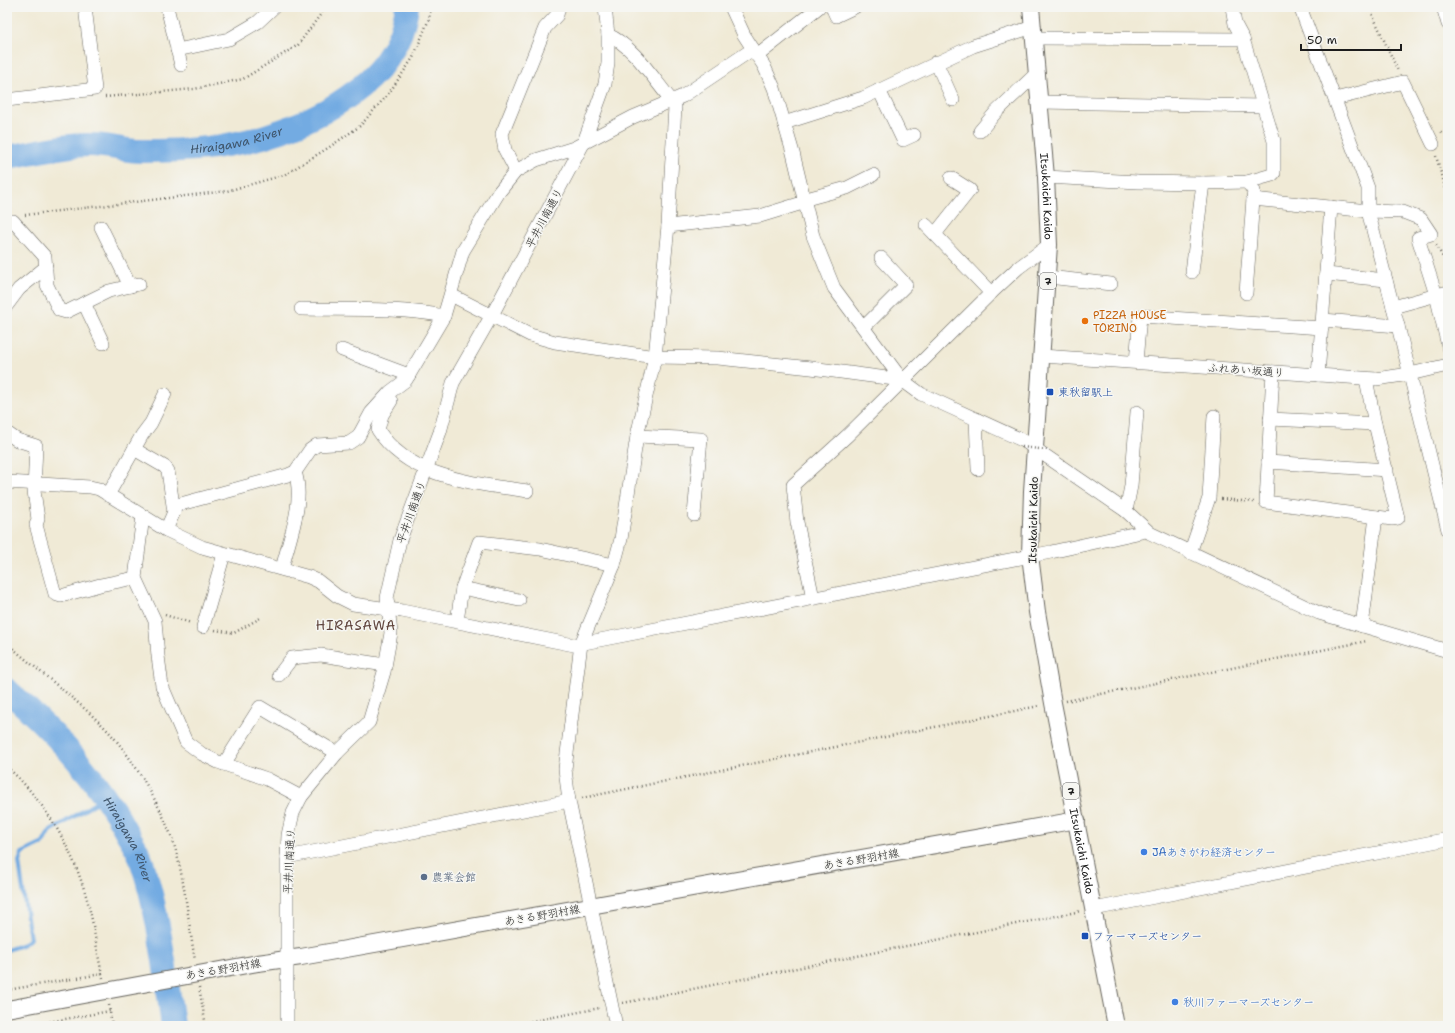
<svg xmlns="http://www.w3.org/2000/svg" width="1455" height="1033" viewBox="0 0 1455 1033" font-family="'Shantell Sans','Klee One',sans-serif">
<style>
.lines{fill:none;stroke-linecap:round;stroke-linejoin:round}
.stream{stroke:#73abe2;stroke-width:4}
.river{stroke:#73abe2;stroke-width:24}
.minor-casing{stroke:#66645d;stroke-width:14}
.major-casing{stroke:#66645d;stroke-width:18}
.path{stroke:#66645d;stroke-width:2.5;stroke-dasharray:1 3;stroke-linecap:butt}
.minor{stroke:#fff;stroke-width:13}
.major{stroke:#fff;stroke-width:16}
.major-bridge-casing{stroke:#66645d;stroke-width:18;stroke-linecap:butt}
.path-bridge{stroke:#66645d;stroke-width:2.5;stroke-dasharray:1 3;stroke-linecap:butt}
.major-bridge{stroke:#fff;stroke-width:16}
.food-dot{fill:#e8710a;stroke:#f6f6f2;stroke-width:1.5}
.transit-dot{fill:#1a4fb4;stroke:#f6f6f2;stroke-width:1.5}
.shop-dot{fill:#3f7fe0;stroke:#f6f6f2;stroke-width:1.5}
.service-dot{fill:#5c6f8a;stroke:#f6f6f2;stroke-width:1.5}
.labels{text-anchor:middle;stroke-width:3;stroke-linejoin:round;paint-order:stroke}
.shield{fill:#f6f6f2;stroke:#5d5d5c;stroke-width:1}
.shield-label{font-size:10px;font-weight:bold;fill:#1c1c1c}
.street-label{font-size:11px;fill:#1c1c1c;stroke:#f6f6f2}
.food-label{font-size:11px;fill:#c56008;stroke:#f6f6f2;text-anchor:start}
.transit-label{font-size:11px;fill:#164399;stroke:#f6f6f2;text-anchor:start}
.shop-label{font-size:11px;fill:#366cbe;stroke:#f6f6f2;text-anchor:start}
.service-label{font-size:11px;fill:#4e5e75;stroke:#f6f6f2;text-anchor:start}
.water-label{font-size:12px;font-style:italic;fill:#3f556b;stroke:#f6f6f2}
.quarter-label{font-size:13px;letter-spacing:1px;fill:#60453d;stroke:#f6f6f2}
</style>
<rect width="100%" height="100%" fill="#f6f6f2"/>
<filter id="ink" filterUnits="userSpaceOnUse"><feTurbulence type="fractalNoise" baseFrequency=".025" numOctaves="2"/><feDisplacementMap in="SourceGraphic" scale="8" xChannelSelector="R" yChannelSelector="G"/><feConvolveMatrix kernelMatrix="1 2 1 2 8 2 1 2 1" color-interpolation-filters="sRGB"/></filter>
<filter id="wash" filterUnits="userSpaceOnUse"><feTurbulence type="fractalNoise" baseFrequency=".012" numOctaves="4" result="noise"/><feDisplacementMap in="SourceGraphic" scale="16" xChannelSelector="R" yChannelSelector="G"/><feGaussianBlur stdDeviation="0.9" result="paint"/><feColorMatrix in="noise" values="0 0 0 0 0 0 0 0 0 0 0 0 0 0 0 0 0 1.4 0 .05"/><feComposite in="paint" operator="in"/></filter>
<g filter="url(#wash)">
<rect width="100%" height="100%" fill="#f0ead6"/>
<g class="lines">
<polyline class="stream" points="7,950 24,944 30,939 19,862 22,853 43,843 49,832 105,797"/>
<g class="river">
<path id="s1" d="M 7,157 C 32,153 66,144 91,145 C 109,145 127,152 145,151 C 170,151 196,150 221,146 C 283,137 371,101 398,39 C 403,29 405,18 407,7"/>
<path id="s2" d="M 7,690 C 53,731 98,777 127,833 C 131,840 137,848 140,857 C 158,907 166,973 173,1026"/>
</g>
</g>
</g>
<g filter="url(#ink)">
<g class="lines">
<g class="minor-casing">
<g id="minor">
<polyline points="167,7 181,65"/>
<polyline points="731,7 744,35 764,66 774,88 793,153 813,236 834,288 902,380 921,394 1024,441 1126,511 1150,533 1319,613 1448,651"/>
<polyline points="832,7 836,16 855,7"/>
<polyline points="1300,7 1368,188 1368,211 1398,326 1448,530"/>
<polyline points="1443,7 1448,24"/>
<path d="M 608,35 C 633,45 655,81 672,101 L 675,107 L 668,226 L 655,357 L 637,436 L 621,539 L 614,565 L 581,644 L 565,769 L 569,801 L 616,1026"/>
<polyline points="1034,38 1243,39"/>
<polyline points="177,50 229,39 258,22 274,7"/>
<polyline points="757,56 819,7"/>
<polyline points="936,62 953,100"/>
<polyline points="879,90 903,140 914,135"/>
<polyline points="1335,99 1403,82 1433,144"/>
<polyline points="7,100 95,89 85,7"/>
<polyline points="1040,102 1263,106"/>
<polyline points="784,123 863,98 973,46 1033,27"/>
<polyline points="980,131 996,112 1037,73"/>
<polyline points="516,171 505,150 502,134 545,28 557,15 559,7"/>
<polyline points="1046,177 1138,182 1203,183 1247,182 1272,175 1274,173 1274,141 1243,39 1235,24 1232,7"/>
<polyline points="1247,182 1254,191 1253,199 1368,211 1403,212 1421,219 1431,234 1418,238 1436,295 1448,346"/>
<polyline points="7,221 13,221 45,257 47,285 59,310 66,312 109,291 139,284"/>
<polyline points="926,225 991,293"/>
<polyline points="668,226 760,216 799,204 810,198 847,188 873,175"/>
<polyline points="101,227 130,286"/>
<polyline points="935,234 970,190 951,178"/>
<polyline points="1192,272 1203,183"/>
<polyline points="1326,274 1386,280"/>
<polyline points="1048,277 1111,284"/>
<polyline points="1246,293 1253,199"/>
<polyline points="451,295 530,335 555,342 655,357 718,358 811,368 902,380"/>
<polyline points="84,303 103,343"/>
<polyline points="7,305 19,289 46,267"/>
<polyline points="1393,307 1448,292"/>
<path d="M 301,309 C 348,310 398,307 444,316"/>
<polyline points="1323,320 1398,326"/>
<polyline points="864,327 906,285 881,258"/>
<polyline points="342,350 409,375"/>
<polyline points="1042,356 1376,379 1410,374 1448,365"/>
<polyline points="1136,362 1140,316 1322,328"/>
<polyline points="1273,372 1266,502 1392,519 1398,518 1375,424 1366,379"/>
<polyline points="1318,375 1331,207"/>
<path d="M 391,401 L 382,415 L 378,430 C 409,479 476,483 527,491"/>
<polyline points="976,419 978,469"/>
<polyline points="1270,419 1375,424"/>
<polyline points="7,433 17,440 36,446 34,491 38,519 36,525 55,594 61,596 100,585 135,578"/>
<polyline points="637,436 701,439 694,515"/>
<polyline points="134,449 165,467 168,471 174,512"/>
<polyline points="1268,462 1387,470"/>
<polyline points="7,482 90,487 99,489 166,530 202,547 309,577 318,581 337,596 353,604 402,611 574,645 1051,552 1146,531"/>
<polyline points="108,495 142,435 151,423 165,394"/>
<polyline points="1126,511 1131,486 1137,412"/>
<polyline points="143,516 135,578 155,621 158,656 162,686 186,742 202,754 218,762 267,779 301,797"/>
<polyline points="166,530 177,505 288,475 295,472 310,450 317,445 349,443 358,437 371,413 390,392 406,380 444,316 463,251 499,192 516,171 536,160 574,148 633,117 683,96 753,49"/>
<polyline points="1190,553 1209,498 1214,416"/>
<path d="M 282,569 C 289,539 305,502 295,472"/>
<polyline points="462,588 519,600"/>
<polyline points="813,598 797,522 793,485 848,435 991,293 1018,268 1049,245"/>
<polyline points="457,621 462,588 479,542 540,549 614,565"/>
<polyline points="1362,626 1376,517"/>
<polyline points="203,627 224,554"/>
<polyline points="279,675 292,658 321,655 385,665"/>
<polyline points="224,764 260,707 337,753"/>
<polyline points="287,857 569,801"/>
<polyline points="1094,909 1448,839"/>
<polyline points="287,1026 287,857 288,835 293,813 301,797 337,753 369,722 384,672 391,633 387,598 400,540 440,432 453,383 492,315 584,142 605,84 608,63 608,35 605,7"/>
</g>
</g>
<g class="major-casing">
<g id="major">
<path id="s3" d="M 1031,7 L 1046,177 L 1049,245 L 1032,491 L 1030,555 L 1037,612 L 1053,703 L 1116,1026"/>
<polyline points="258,963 301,957 1077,820"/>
</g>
</g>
<g class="path">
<polyline points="1369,7 1398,71"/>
<polyline points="105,97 194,89 243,79 298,45 326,7"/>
<polyline points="1441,133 1448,129"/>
<polyline points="1436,156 1448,197"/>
<polyline points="25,215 227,191 284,175 328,148 360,126 389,93 413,58 429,19 431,7"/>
<polyline points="1436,245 1444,259 1448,262"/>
<polyline points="1221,499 1254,502"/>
<polyline points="165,615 191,623"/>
<polyline points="215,630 234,633 262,617"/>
<path d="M 7,643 C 40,673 77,699 108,731 C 133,758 161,806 173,841 C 185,879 188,921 195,960"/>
<polyline points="1066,701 1367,641"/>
<path d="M 7,767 C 47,803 76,854 89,907 C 95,930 97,955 103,978"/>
<polyline points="582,798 1039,706"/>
<polyline points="199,987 206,1026"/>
<polyline points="7,990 101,974"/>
<polyline points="623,1003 1081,911"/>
<polyline points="109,1005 112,1026"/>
<polyline points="26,1026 110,1011"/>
<polyline points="507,1026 600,1008"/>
</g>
<use href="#minor" class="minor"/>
<use href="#major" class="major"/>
<g class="major-bridge-casing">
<polyline id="major-bridge" points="7,1009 258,963"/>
</g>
<polyline class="path-bridge" points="1022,447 1048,450"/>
<use href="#major-bridge" class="major-bridge"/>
</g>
</g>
<circle class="food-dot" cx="1085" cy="321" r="4"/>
<g class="transit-dot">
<rect x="1046" y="388" width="8" height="8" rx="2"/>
<rect x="1081" y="932" width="8" height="8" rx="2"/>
</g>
<g class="shop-dot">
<circle cx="1144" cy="852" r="4"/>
<circle cx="1175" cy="1002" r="4"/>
</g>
<circle class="service-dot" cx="424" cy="877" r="4"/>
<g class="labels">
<g class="shield">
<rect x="1040" y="273" width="16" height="16" rx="3"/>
<rect x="1063" y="783" width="16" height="16" rx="3"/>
</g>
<g class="shield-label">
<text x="1048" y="285">7</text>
<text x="1071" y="795">7</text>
</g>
<g class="street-label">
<text dy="4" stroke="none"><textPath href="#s3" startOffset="190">Itsukaichi Kaido</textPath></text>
<text transform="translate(544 218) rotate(-62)" y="4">平井川南通り</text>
<text transform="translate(1246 370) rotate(4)" y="4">ふれあい坂通り</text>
<text transform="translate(411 512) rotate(-70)" y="4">平井川南通り</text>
<text transform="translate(1033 520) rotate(-89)" y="4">Itsukaichi Kaido</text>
<text dy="4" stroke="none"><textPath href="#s3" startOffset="850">Itsukaichi Kaido</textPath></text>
<text transform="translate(861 859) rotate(-10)" y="4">あきる野羽村線</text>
<text transform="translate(289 861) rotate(-87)" y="4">平井川南通り</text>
<text transform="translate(542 915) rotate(-10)" y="4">あきる野羽村線</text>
<text transform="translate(223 969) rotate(-10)" y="4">あきる野羽村線</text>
</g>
<g class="food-label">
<text x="1093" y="319">PIZZA HOUSE<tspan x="1093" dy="13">TORINO</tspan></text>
</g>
<g class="transit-label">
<text x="1058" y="396">東秋留駅上</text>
<text x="1093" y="940">ファーマーズセンター</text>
</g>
<g class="shop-label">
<text x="1152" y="856">JAあきがわ経済センター</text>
<text x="1183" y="1006">秋川ファーマーズセンター</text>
</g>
<g class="service-label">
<text x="432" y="881">農業会館</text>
</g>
<g class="water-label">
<text dy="4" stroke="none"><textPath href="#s1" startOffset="232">Hiraigawa River</textPath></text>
<text dy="4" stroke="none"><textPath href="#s2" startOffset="194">Hiraigawa River</textPath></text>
</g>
<g class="quarter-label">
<text x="356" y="630">HIRASAWA</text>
</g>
</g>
<rect width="1455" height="1033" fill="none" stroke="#f6f6f2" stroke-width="24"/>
<path d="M1301 44v6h100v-6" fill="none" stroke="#1c1c1c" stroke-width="2"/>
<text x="1307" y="44" font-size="12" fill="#1c1c1c" stroke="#f6f6f2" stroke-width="3" paint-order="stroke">50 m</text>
</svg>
